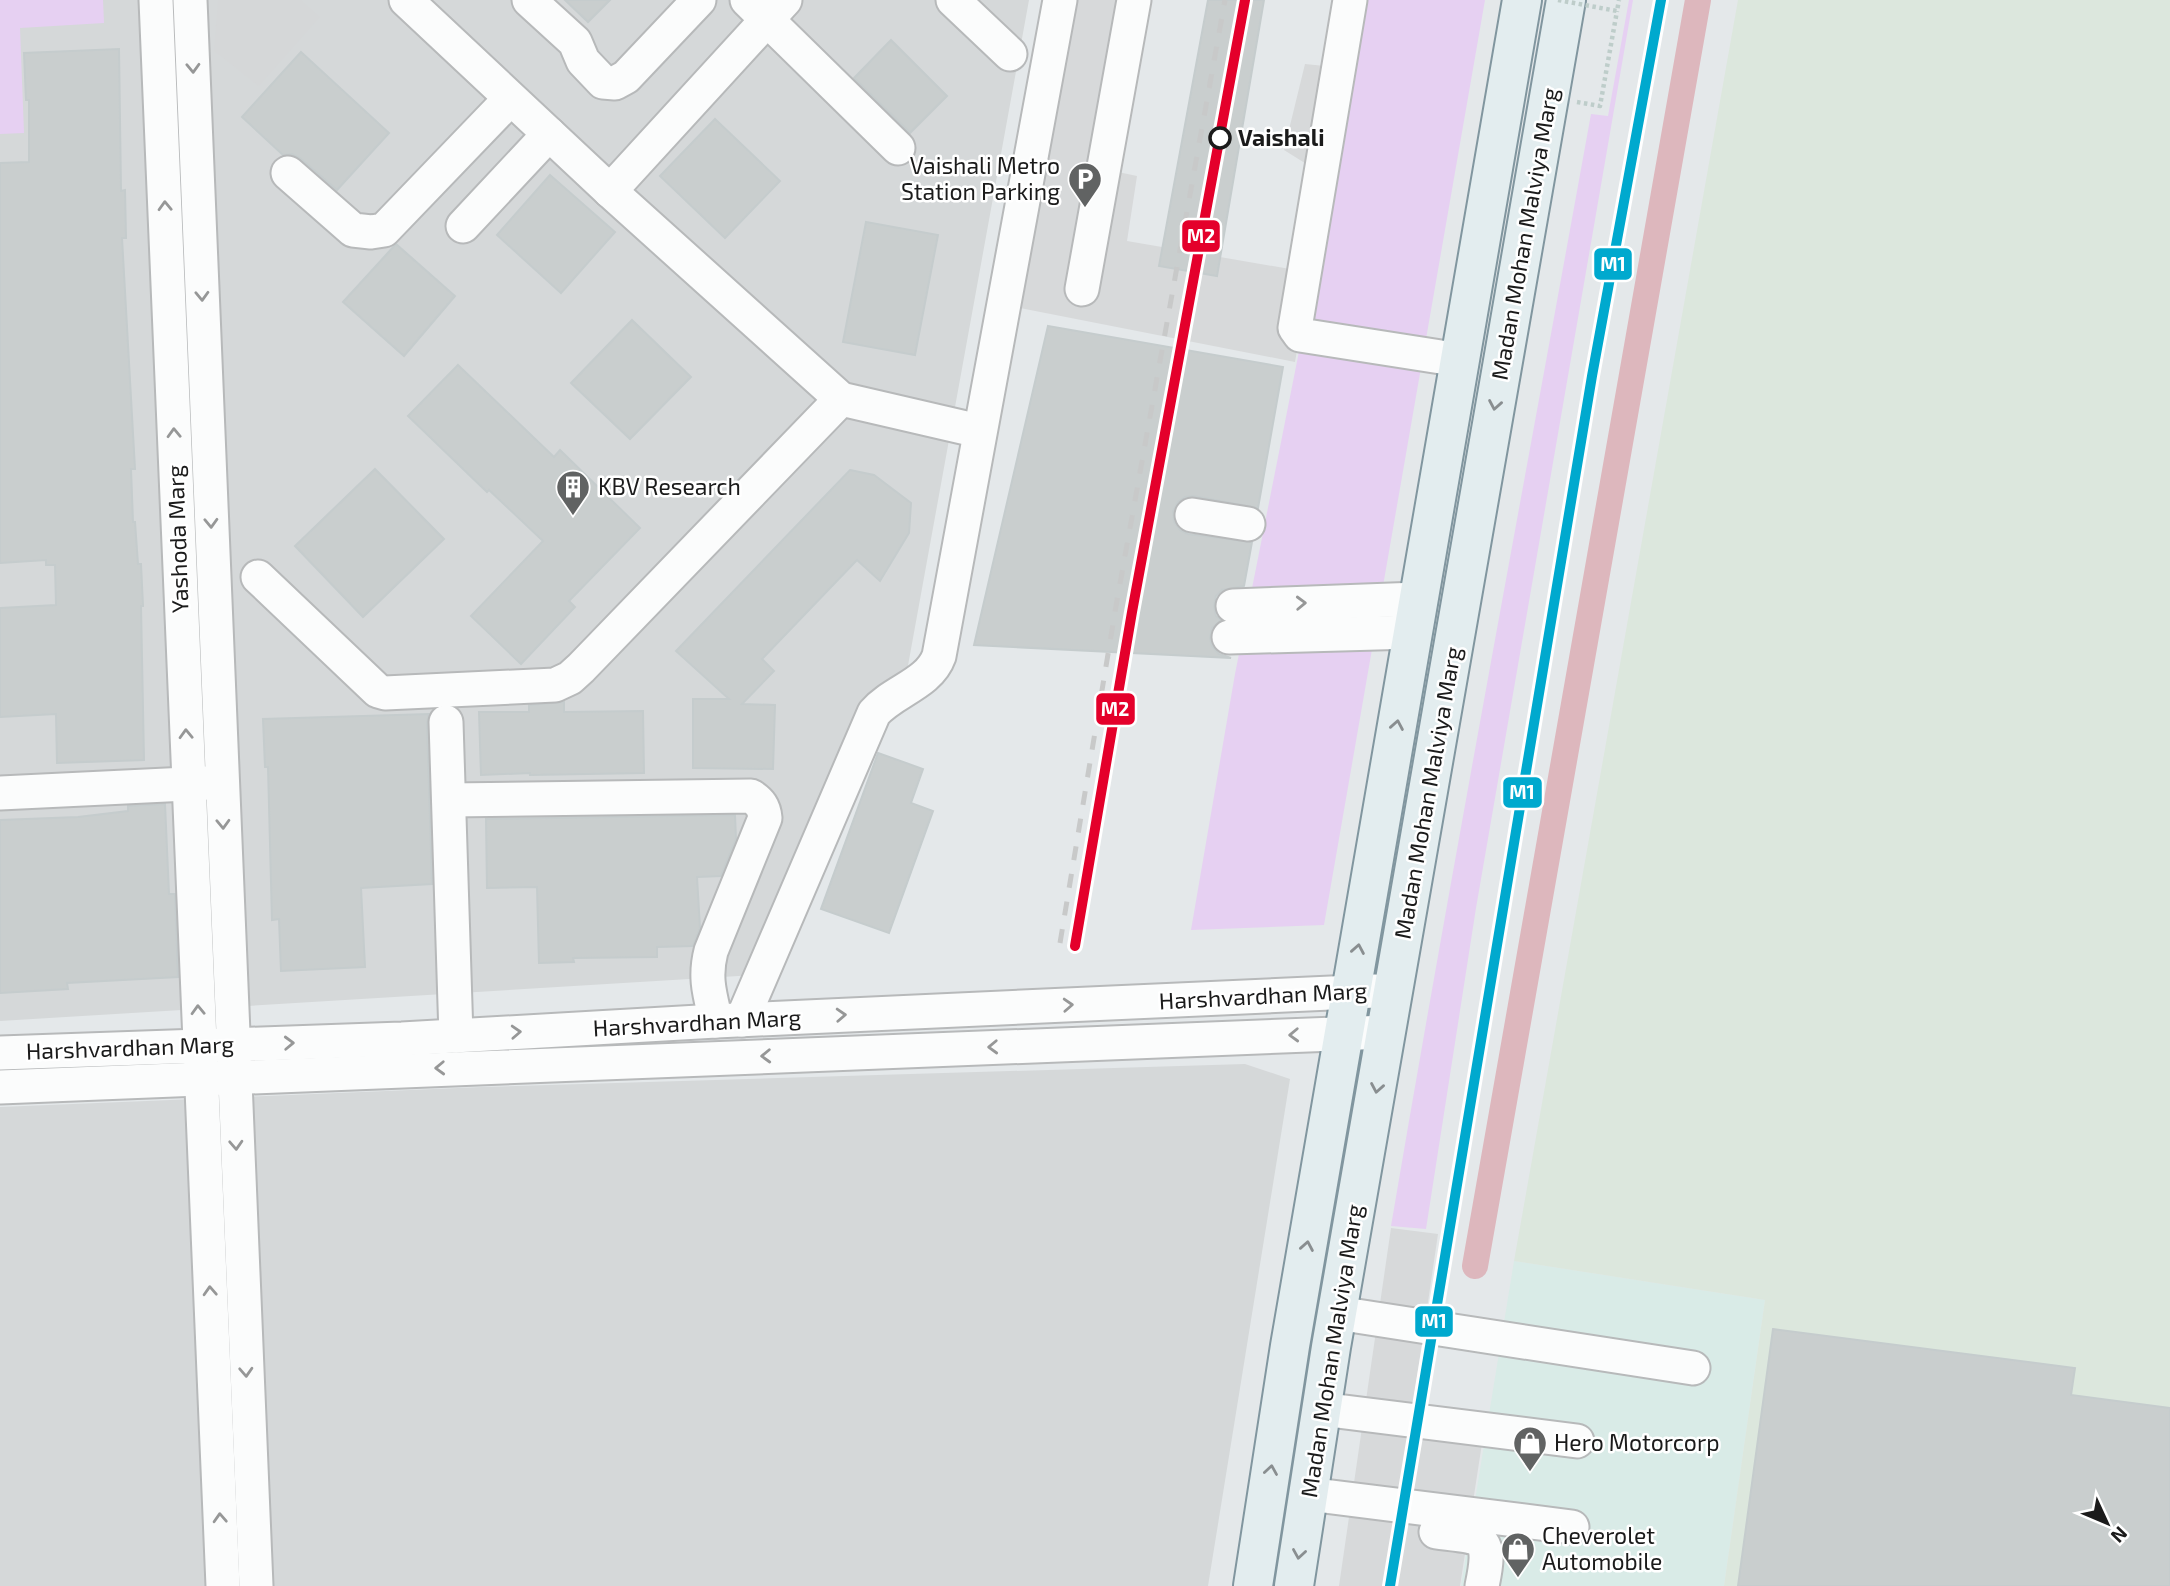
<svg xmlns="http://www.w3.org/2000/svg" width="2170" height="1586" viewBox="0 0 2170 1586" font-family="'Exo 2',sans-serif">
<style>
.residential{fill:#d5d8d9}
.commercial{fill:#d9ebe7}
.industrial{fill:#dce7dd}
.religious{fill:#d5d7d8}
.park{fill:#e6d0f2}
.parking{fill:#d7d9da}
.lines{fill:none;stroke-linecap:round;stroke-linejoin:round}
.canal{stroke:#ddb7bd;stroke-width:26}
.building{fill:#c9cece;stroke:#c5cccd;stroke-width:2}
.minor-casing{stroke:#b7b9ba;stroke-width:37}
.major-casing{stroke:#81969f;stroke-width:42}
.path{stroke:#becdca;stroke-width:4.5;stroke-dasharray:3.5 3.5;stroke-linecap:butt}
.minor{stroke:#fbfcfc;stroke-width:33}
.major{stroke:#e3edef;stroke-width:38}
.rail{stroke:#c8c9c9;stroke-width:5;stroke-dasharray:14 14;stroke-linecap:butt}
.path-bridge{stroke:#becdca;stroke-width:4.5;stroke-dasharray:3.5 3.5;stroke-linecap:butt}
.metro-1-casing{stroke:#fff;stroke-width:16}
.metro-2-casing{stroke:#fff;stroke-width:16}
.metro-1{stroke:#00a9ce;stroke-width:10}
.metro-2{stroke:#e4002b;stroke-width:10}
.oneway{stroke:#969797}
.oneway2{stroke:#898e90}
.stop-dot{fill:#fff;stroke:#1b1b1b;stroke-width:3.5}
.labels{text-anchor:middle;stroke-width:5;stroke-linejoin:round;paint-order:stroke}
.stop-label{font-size:23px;font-weight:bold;fill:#1b1b1b;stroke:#fff;text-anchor:start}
.poi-label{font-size:23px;fill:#1b1b1b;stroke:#fff;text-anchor:start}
.street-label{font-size:23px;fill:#1b1b1b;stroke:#fff}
.line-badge{stroke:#fff;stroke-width:2.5}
.badge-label{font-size:19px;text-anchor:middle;font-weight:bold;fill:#fff}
</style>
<rect width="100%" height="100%" fill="#e4e8ea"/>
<g class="residential">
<polygon points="0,0 1029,0 901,704 861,709 755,975 0,1021"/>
<polygon points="1245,1064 1290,1079 1208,1586 0,1586 0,1107 482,1087"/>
</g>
<polygon class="commercial" points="1514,1261 1765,1300 1724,1586 1461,1586"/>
<polygon class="industrial" points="1738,0 2170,0 2170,1586 1724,1586 1765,1300 1514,1261"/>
<polygon class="religious" points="218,0 301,0 320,17 259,86 214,51"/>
<g class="park">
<polygon points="0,0 103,0 104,23 20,28 24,133 0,134"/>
<polygon points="1361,0 1485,0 1324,925 1191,930 1235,674 1311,291"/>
<path d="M 1629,0 L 1633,0 L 1476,908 L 1426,1229 L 1391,1226 C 1454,855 1524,485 1591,114 L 1608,116 Z"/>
</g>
<g class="parking">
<polygon points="1073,0 1146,0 1118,172 1137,176 1127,241 1290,269 1308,165 1284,150 1305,64 1325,66 1358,0 1295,362 1020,308"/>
<polygon points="1391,1228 1438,1234 1410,1424 1483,1437 1460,1586 1339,1586"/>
</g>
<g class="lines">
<polyline class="canal" points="1475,1266 1698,0"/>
</g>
<g class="building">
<polygon points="565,0 610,0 588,22"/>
<polygon points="1208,0 1264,0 1217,276 1159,266"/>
<polygon points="891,40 947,96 910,133 854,78"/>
<polygon points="119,49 121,191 125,190 126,238 122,238 135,469 131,469 133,522 135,522 138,564 141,564 143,606 141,606 144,760 57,763 56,714 0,717 0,608 56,605 55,565 46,565 46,560 0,563 0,163 29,162 29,100 26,100 24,53"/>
<polygon points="301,52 389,133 337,190 300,158 292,154 283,155 242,117"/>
<polygon points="715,119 780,181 725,238 660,176"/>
<polygon points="550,175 615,232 561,293 497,235"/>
<polygon points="866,222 938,235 915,355 843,342"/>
<polygon points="396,244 455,296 404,356 343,302"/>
<polygon points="632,320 691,377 630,439 571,383"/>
<polygon points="1048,326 1283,367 1258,508 1194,496 1185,497 1178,502 1173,511 1174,522 1180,530 1188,534 1252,542 1244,586 1222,590 1216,596 1214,606 1216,616 1221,620 1212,628 1210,638 1212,646 1219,654 1231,658 974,645"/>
<polygon points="458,365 554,457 560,450 640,528 569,601 575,607 521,664 471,616 543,541 489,490 487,492 408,416"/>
<polygon points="375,469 444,539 363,617 295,546"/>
<polygon points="850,470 874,475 911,503 909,533 880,581 857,560 762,659 774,671 742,704 775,705 773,769 693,768 693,699 729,699 676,651"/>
<polygon points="564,702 564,712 643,711 644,773 530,775 530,773 481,775 479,712 529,712 529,705"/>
<polygon points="429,714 427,723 432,884 361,888 365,967 281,971 279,919 272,920 268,767 265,767 263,719"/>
<polygon points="878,753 923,769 911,803 933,811 889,933 821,909"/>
<polygon points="165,804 169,894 175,894 178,977 67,983 68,989 0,993 0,820 78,817 128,811 128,806"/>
<polygon points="735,815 736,839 721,876 697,877 700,928 693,946 657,947 657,957 573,958 574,962 539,963 537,887 487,888 486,819"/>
<polygon points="1773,1329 2075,1368 2071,1395 2170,1408 2170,1586 1738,1586"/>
</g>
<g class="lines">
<g class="minor-casing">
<g id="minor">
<polyline points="156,0 223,1586"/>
<polyline points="190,0 256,1586"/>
<polyline points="406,0 610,191 841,399 979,431"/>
<polyline points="529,0 575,42 583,61 603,82 615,83 626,77 699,0"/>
<polyline points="747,0 898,148"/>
<polyline points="953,0 1010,54"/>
<polyline points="1350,0 1295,328 1300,335 1460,360"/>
<polyline points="288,173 353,230 371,232 384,230 510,99"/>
<polyline points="610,191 785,0"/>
<polyline points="463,226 549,134"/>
<polyline points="1082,289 1134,0"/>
<polyline points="1192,515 1248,524"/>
<polyline points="258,577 378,691 385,693 555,685 570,678 581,668 841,399"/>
<polyline points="1233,606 1418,599"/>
<polyline points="1229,637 1413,632"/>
<polyline points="446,722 456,1036"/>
<polyline points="0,793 208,783"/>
<path d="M 449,800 L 751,796 C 760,802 764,807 765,818 L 711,951 C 704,978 710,995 716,1021"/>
<path d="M 742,1020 L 874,713 C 893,691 929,684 939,656 L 1060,0"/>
<polyline points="0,1053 402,1039 716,1021 1375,991"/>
<polyline points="0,1087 1386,1032"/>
<polyline points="1337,1313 1693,1368"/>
<polyline points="1321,1409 1577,1441"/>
<polyline points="1308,1494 1572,1527"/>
<path d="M 1436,1532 C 1483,1538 1493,1534 1482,1586"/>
</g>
</g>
<g class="major-casing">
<g id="major">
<polyline points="1253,1586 1290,1346 1522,0"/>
<polyline points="1294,1586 1331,1347 1566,0"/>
</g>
</g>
<polyline class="path" points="1577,102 1600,106 1617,11"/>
<use href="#minor" class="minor"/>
<use href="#major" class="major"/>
<g class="rail">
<polyline points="1060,943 1116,606 1225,0"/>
<polyline points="1075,946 1132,612 1245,0"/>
</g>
<polyline class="path-bridge" points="1558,0 1617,11 1619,0"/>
<g class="metro-1-casing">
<polyline id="metro-1" points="1390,1586 1592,376 1661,0"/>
</g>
<g class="metro-2-casing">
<polyline id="metro-2" points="1075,946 1132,612 1245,0"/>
</g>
<use href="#metro-1" class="metro-1"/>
<use href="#metro-2" class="metro-2"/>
</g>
<defs><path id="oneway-chevron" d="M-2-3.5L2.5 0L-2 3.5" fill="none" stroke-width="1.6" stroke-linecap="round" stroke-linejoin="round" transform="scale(1.75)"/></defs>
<g class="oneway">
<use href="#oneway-chevron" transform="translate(193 68) rotate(88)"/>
<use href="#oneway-chevron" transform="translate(165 206) rotate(-92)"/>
<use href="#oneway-chevron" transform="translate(202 296) rotate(88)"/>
<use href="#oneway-chevron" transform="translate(174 433) rotate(-92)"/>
<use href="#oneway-chevron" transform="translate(211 523) rotate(88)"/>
<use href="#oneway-chevron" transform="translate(1301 603) rotate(-2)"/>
<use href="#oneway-chevron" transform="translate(186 734) rotate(-92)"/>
<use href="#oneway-chevron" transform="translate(223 824) rotate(88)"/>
<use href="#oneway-chevron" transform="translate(1068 1005) rotate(-3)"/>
<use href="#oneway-chevron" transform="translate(198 1010) rotate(-92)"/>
<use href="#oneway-chevron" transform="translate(841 1015) rotate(-3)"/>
<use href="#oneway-chevron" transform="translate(516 1032) rotate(-3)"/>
<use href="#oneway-chevron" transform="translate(1294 1035) rotate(178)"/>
<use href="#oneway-chevron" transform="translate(289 1043) rotate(-2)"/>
<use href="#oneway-chevron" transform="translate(993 1047) rotate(178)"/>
<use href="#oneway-chevron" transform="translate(766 1056) rotate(178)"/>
<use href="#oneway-chevron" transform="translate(440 1068) rotate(178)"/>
<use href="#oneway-chevron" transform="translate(236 1145) rotate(87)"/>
<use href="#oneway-chevron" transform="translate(210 1291) rotate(-93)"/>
<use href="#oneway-chevron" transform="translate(246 1372) rotate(87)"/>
<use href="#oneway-chevron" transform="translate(220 1518) rotate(-93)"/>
</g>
<g class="oneway2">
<use href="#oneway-chevron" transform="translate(1495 405) rotate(100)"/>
<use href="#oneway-chevron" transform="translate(1397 725) rotate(-80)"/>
<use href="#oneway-chevron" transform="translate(1358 949) rotate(-80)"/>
<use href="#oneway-chevron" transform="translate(1377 1088) rotate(100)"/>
<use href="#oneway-chevron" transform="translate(1307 1246) rotate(-80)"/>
<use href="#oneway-chevron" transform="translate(1271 1470) rotate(-81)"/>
<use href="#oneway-chevron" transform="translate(1299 1554) rotate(99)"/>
</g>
<defs>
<g id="parking-pin" transform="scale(1.75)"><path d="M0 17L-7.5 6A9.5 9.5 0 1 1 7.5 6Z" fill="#616363" stroke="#fff"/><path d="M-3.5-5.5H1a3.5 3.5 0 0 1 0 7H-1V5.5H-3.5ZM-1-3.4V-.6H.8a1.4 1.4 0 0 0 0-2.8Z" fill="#fff"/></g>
<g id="building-pin" transform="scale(1.75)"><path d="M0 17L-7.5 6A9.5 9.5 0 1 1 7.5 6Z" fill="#616363" stroke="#fff"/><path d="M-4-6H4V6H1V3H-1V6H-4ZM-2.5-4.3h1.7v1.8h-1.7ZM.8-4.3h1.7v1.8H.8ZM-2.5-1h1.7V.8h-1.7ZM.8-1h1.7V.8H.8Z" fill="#fff"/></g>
<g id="shop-pin" transform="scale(1.75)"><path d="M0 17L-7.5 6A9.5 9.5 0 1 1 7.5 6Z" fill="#616363" stroke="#fff"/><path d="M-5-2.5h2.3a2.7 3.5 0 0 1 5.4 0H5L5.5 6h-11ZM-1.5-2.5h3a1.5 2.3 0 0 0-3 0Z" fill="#fff"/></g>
</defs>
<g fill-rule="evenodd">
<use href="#parking-pin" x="1085" y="179"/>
<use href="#building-pin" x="573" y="487"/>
<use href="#shop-pin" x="1530" y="1443"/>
<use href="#shop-pin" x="1518" y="1549"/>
</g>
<circle class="stop-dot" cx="1220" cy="138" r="10"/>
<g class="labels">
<g class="stop-label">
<text x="1238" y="146">Vaishali</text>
</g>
<g class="poi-label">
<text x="1060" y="174" text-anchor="end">Vaishali Metro<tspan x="1060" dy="26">Station Parking</tspan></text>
<text x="598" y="495">KBV Research</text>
<text x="1554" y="1451">Hero Motorcorp</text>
<text x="1542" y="1544">Cheverolet<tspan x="1542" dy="26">Automobile</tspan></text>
</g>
<g class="street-label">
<text transform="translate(1525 234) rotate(-80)" y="8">Madan Mohan Malviya Marg</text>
<text transform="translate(178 539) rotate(-92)" y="8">Yashoda Marg</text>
<text transform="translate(1428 793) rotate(-80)" y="8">Madan Mohan Malviya Marg</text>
<text transform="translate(1263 996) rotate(-3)" y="8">Harshvardhan Marg</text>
<text transform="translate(697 1023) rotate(-3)" y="8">Harshvardhan Marg</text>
<text transform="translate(130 1048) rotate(-2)" y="8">Harshvardhan Marg</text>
<text transform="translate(1332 1351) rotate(-81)" y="8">Madan Mohan Malviya Marg</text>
</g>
</g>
<g class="line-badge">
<rect x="1181" y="219" width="40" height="34" rx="7" fill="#e4002b"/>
<rect x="1593" y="247" width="40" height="34" rx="7" fill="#00a9ce"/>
<rect x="1095" y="692" width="41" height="34" rx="7" fill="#e4002b"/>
<rect x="1502" y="776" width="41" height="33" rx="7" fill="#00a9ce"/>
<rect x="1414" y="1305" width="40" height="33" rx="7" fill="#00a9ce"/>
</g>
<g class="badge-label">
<text x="1201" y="243">M2</text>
<text x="1613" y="271">M1</text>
<text x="1115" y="716">M2</text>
<text x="1522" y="799">M1</text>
<text x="1434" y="1328">M1</text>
</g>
<g transform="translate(2107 1523) rotate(134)" stroke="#ffffff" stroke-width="5" paint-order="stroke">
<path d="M0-5L12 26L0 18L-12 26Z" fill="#1b1b1b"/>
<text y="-10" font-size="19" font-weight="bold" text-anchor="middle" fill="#1b1b1b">N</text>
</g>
</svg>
